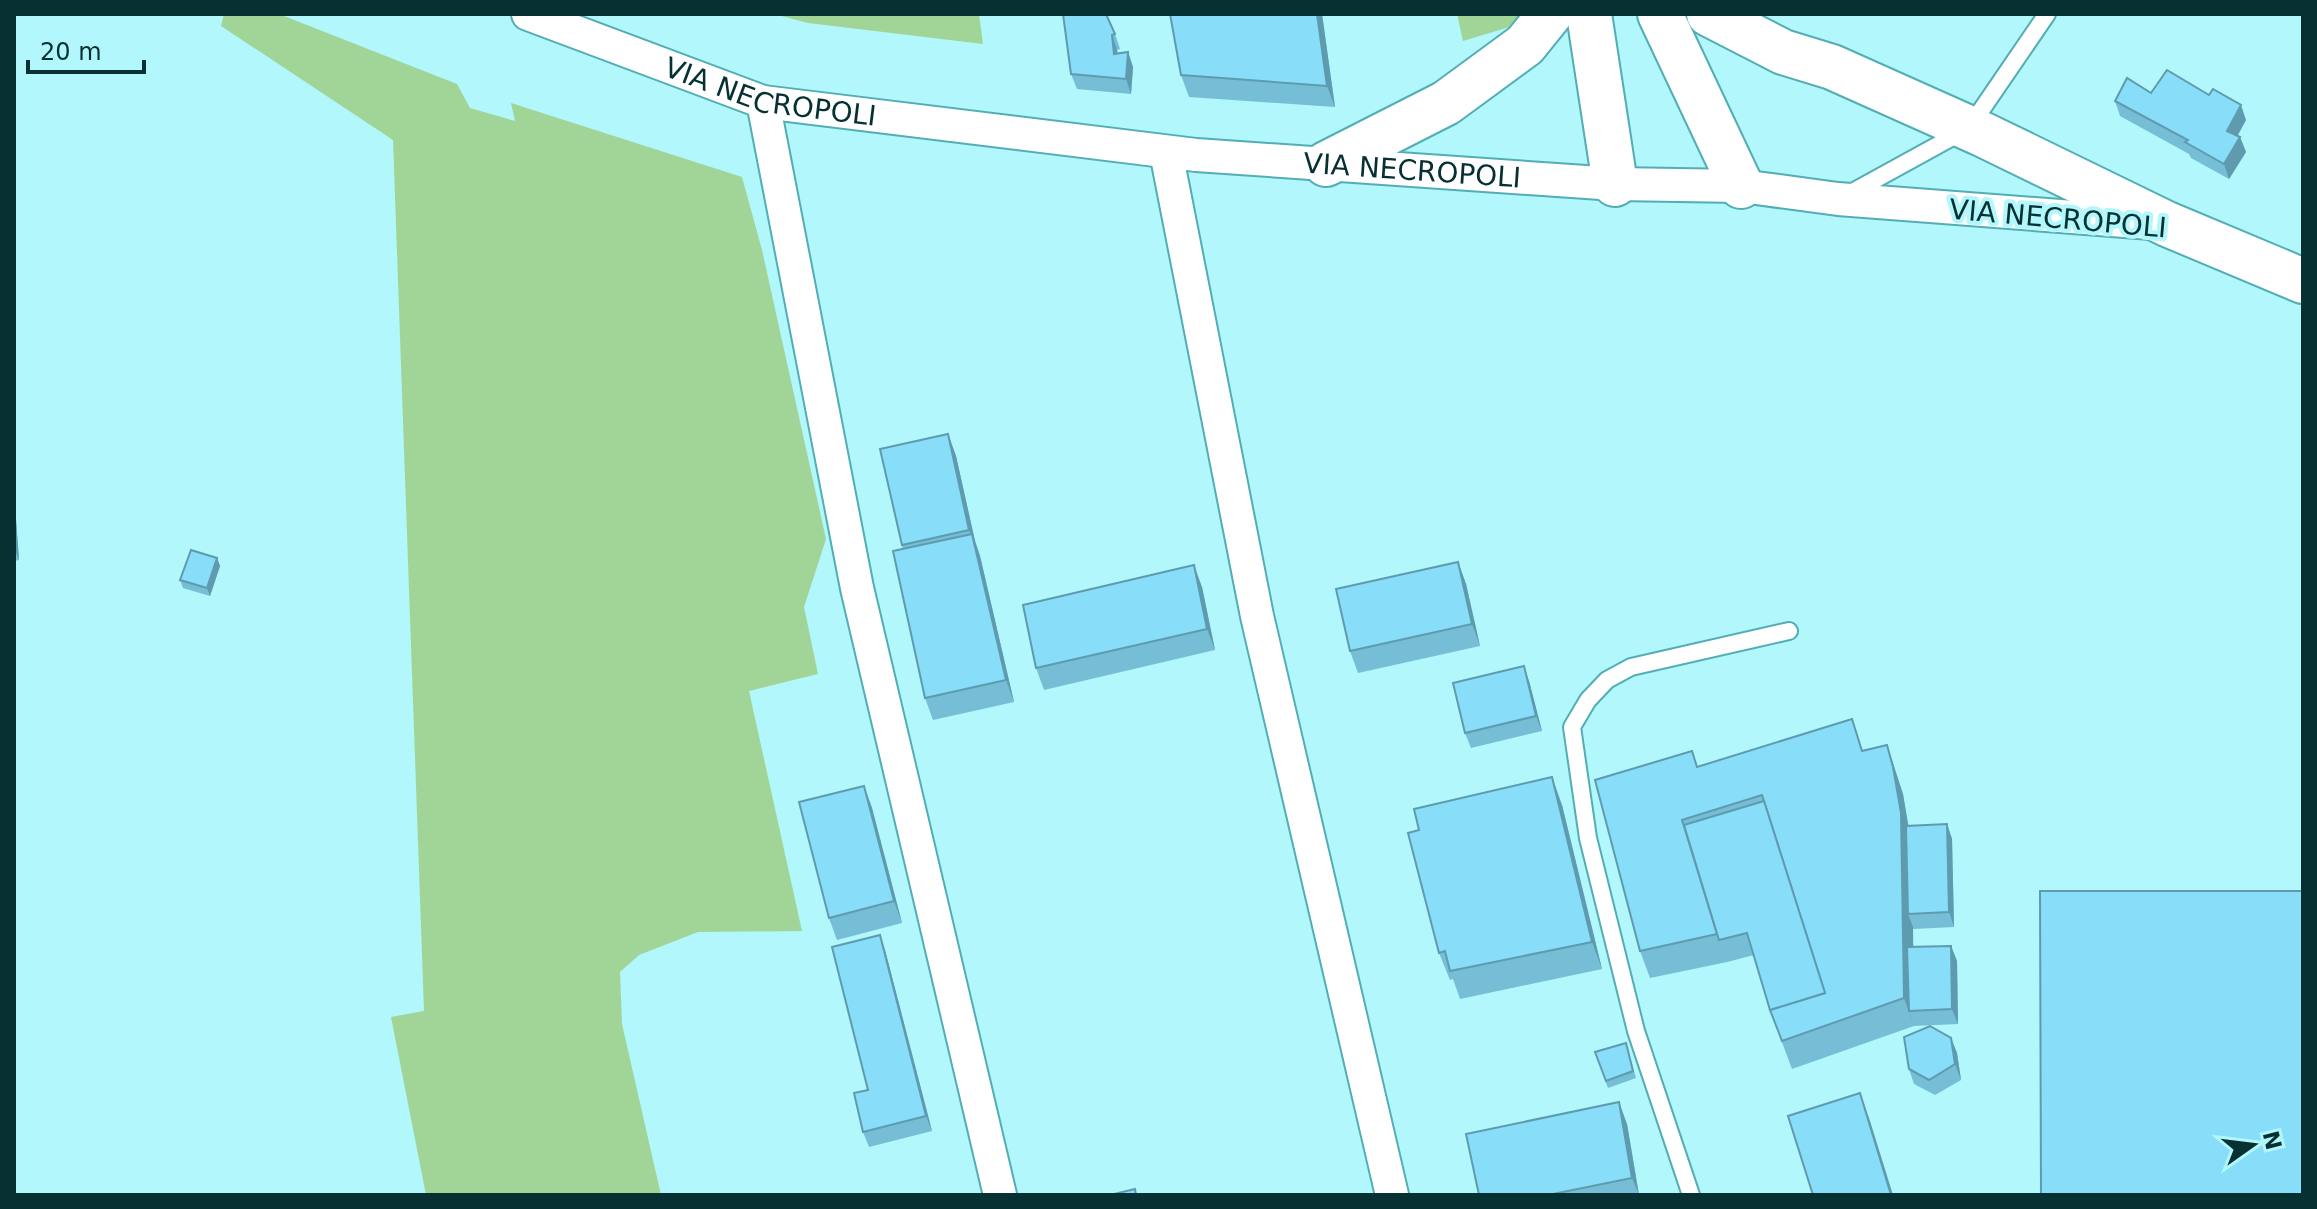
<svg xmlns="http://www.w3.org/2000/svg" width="2317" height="1209" viewBox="0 0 2317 1209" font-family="'DejaVu Sans',sans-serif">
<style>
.green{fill:#a1d597}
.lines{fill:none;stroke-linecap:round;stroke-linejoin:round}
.lane-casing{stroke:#52aeb4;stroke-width:20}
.street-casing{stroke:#52aeb4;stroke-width:36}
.secondary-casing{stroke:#52aeb4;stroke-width:48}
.lane{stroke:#fff;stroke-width:16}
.street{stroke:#fff;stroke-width:32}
.secondary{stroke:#fff;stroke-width:44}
.wall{fill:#75bed6}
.shaded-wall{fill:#5f9bae}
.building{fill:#88ddf9;stroke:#5f9bae;stroke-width:2}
.labels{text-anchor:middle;stroke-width:8;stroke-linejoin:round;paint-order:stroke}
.street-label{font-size:28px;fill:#063032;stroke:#b1f7fb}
</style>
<rect width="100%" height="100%" fill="#b1f7fb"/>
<g class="green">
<polygon points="224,14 279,14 457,84 470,108 515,121 511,103 742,177 762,250 826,539 804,607 818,674 749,691 802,931 698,932 639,955 620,972 622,1024 661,1195 426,1195 391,1017 424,1011 393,140 221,26"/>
<polygon points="774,14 979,14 983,44 808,23"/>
<polygon points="1457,14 1530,14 1516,25 1463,41"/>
</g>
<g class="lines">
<g class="lane-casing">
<g id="lane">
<polyline points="1847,195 1969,128 2047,14"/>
<polyline points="1691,1195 1636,1031 1588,838 1572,727 1588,700 1607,680 1631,667 1789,631"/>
</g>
</g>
<g class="street-casing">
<g id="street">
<path id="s1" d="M 528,14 L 763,102 L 1196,155 L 1615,184 L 1741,186 L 1838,199 L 2151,223"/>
<polyline points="763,102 857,588 1000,1195"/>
<polyline points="1166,152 1257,616 1392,1195"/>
</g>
</g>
<g class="secondary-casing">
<g id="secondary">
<polyline points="1589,14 1615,184"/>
<polyline points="1660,14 1741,186"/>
<polyline points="1709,14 1783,52 1832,67 1982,134 2167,224 2303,281"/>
<polyline points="1326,164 1446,103 1525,45 1550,14"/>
</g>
</g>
<use href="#lane" class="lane"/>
<use href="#street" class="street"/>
<use href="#secondary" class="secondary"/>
</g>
<g class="wall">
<polygon points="1063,14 1115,34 1120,49 1117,50 1118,53 1128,52 1133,67 1131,94 1077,89 1071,74"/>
<polygon points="1322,14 1335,107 1189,97 1181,75"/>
<polygon points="2151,93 2209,95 2246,120 2237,136 2240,137 2246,152 2229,179 2191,158 2189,154 2120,116 2115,101"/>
<polygon points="948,434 956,456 975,541 980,556 1014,702 933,720 925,698 902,545"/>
<polygon points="14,492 19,560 14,561"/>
<polygon points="217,558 220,566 210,596 183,588 180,580"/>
<polygon points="1458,562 1466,584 1480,646 1358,673 1350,651"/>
<polygon points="1202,587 1215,650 1044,690 1036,668"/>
<polygon points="1529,681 1542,731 1471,748 1465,733"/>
<polygon points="1887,745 1903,794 1908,826 1947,824 1952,839 1954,927 1913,929 1913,927 1913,947 1951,946 1957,961 1958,1024 1914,1026 1792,1069 1770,1010 1754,955 1727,962 1650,978 1640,951 1698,767 1863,750"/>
<polygon points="864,786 872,808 902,923 837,940 829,918"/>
<polygon points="1562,805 1602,969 1460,999 1453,979 1450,980 1439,953"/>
<polygon points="885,950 932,1131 869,1147 863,1132"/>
<polygon points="1951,1038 1957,1053 1961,1080 1935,1095 1914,1084 1909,1069"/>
<polygon points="1626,1043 1636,1078 1608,1088 1595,1052"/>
<polygon points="1627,1124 1639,1195 1479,1195"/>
</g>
<g class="shaded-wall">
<polygon points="1317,14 1322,14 1335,107 1327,86"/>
<polygon points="1112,35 1117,50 1119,69 1114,54"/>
<polygon points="1128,52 1133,67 1131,94 1126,79"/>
<polygon points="2241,105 2246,120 2232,146 2227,131"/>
<polygon points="2240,137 2246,152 2229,179 2224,164"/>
<polygon points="948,434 956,456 975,541 980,556 1014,702 1006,680 975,546 969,530"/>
<polygon points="14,492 19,560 14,547"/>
<polygon points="217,558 220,566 210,596 207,588"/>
<polygon points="1458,562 1466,584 1480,646 1472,624"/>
<polygon points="1194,565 1202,587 1215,650 1207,629"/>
<polygon points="1524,666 1529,681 1542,731 1536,716"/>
<polygon points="1887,745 1903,794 1911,841 1908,914 1913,927 1914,1011 1909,1011 1914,1026 1904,998"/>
<polygon points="1552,777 1562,805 1602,969 1592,942"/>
<polygon points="864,786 872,808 902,923 894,901"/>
<polygon points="1947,824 1952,839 1954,927 1949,912"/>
<polygon points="880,935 885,950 932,1131 926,1116"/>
<polygon points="1951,946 1957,961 1958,1024 1952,1009"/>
<polygon points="1951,1038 1957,1053 1961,1080 1955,1064"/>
<polygon points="1860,1093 1870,1121 1893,1195 1891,1195"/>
<polygon points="1619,1102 1627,1124 1639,1195 1632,1178"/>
</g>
<g class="building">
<polygon points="1063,14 1106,14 1115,34 1112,35 1114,54 1128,52 1126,79 1071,74"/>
<polygon points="1170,14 1317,14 1327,86 1181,75"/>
<polygon points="2167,70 2209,95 2213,89 2241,105 2227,131 2240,137 2224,164 2185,142 2188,140 2115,101 2127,78 2151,93"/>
<polygon points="948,434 969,530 902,545 880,449"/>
<polygon points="972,534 1006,680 925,698 893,551"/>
<polygon points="191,550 217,558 207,588 180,580"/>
<polygon points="1458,562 1472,624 1350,651 1336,589"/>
<polygon points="1194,565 1207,629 1036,668 1023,605"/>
<polygon points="1524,666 1536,716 1465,733 1453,683"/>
<polygon points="1852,719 1862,751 1887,745 1893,767 1901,813 1904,998 1782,1041 1770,1010 1825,993 1762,795 1682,820 1717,934 1640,951 1595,780 1692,751 1697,767"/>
<polygon points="1552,777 1592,942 1450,971 1445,951 1439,953 1408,833 1419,830 1414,809"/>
<polygon points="864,786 894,901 829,918 799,802"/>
<polygon points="1764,801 1825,993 1770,1010 1747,933 1719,940 1684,825"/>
<polygon points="1947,824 1949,912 1908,914 1906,826"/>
<polygon points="2040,891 2303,891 2303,1195 2041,1195"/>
<polygon points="880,935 926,1116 863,1132 854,1093 868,1090 832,947"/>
<polygon points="1951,946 1952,1009 1909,1011 1907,947"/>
<polygon points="1930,1026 1951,1038 1955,1064 1929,1080 1909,1069 1904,1037"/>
<polygon points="1626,1043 1633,1071 1606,1081 1595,1052"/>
<polygon points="1860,1093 1891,1195 1813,1195 1788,1116"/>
<polygon points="1619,1102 1632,1178 1548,1195 1479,1195 1466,1134"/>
<polygon points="1135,1189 1136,1195 1110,1195"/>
</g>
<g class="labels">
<g class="street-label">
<text dy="10" stroke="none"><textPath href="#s1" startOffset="256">VIA NECROPOLI</textPath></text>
<text dy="10" stroke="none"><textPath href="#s1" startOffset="904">VIA NECROPOLI</textPath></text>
<text transform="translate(2058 218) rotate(5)" y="10">VIA NECROPOLI</text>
</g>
</g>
<rect width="2317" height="1209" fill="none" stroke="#063032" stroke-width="32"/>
<g transform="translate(2253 1145) rotate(76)" stroke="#b1f7fb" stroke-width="6" paint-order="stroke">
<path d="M0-6L14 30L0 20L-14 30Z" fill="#063032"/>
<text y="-12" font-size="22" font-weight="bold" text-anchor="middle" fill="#063032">N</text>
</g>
<path d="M28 60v12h116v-12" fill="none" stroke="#063032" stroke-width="4"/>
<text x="40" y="60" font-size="24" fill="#063032" stroke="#b1f7fb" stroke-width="6" paint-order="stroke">20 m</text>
</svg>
